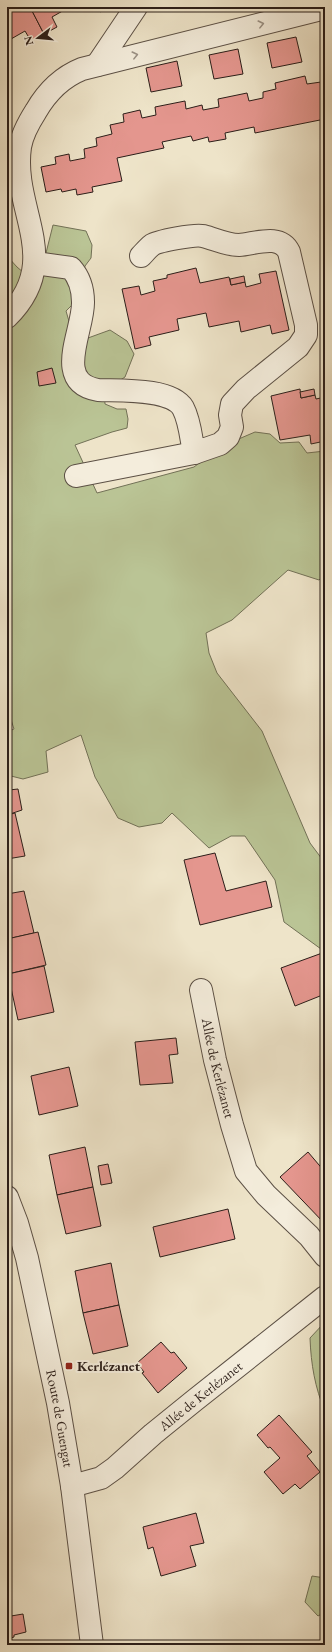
<svg xmlns="http://www.w3.org/2000/svg" width="332" height="1652" viewBox="0 0 332 1652" font-family="'EB Garamond',serif">
<style>
.green{fill:#bac495;stroke:#727157}
.building{fill:#e4968e;stroke:#2b1e19}
.lines{fill:none;stroke-linecap:round;stroke-linejoin:round}
.street-casing{stroke:#5c5045;stroke-width:24}
.street{stroke:#f4eddc;stroke-width:22}
.oneway{stroke:#9a9084}
.poi-dot{fill:#8f2418;stroke:#f4eddc;stroke-width:1.5}
.labels{text-anchor:middle;stroke-width:4;stroke-linejoin:round;paint-order:stroke}
.street-label{font-size:14px;fill:#2b1e19;stroke:#f4eddc}
.poi-label{font-size:14px;font-weight:bold;fill:#2b1e19;stroke:#f4eddc;text-anchor:start}
</style>
<rect width="100%" height="100%" fill="#eee4c9"/>
<filter id="stains"><feTurbulence type="fractalNoise" baseFrequency=".005" numOctaves="4"/><feColorMatrix values="0 0 0 0 .2 0 0 0 0 .09 0 0 0 0 .02 0 0 0 .5 -.17"/></filter>
<radialGradient id="worn" r=".72"><stop offset=".6" stop-color="#630" stop-opacity="0"/><stop offset="1" stop-color="#630" stop-opacity=".3"/></radialGradient>
<g class="green">
<polygon points="53,225 86,231 92,245 91,258 85,266 78,299 66,311 81,362 88,338 110,330 127,341 134,354 125,377 104,391 105,404 117,409 126,409 128,419 127,428 112,432 75,445 97,493 194,467 220,447 255,432 270,434 280,443 299,442 307,453 325,451 325,575 319,580 288,570 232,620 206,633 209,653 217,673 262,731 310,843 325,863 325,947 321,949 284,922 275,880 245,836 231,836 209,848 172,813 162,823 139,827 118,818 95,777 81,735 46,751 48,772 23,779 7,775 7,732 14,729 7,707 7,256 17,267 38,285"/>
<path d="M 325,1322 L 325,1412 C 315,1387 311,1365 310,1338 Z"/>
<polygon points="312,1576 325,1578 325,1612 318,1616 305,1602"/>
</g>
<g class="building">
<polygon points="7,7 30,7 44,34 31,41 25,31 11,39 7,33"/>
<polygon points="30,7 66,7 66,9 52,17 57,27 44,34"/>
<polygon points="94,7 105,7 101,12"/>
<polygon points="296,37 302,62 272,68 267,43"/>
<polygon points="238,49 243,74 214,79 209,55"/>
<polygon points="177,61 182,86 151,92 146,68"/>
<polygon points="305,76 307,84 321,82 322,86 325,86 325,119 255,133 254,127 225,133 226,139 209,142 208,137 193,141 191,136 162,142 164,148 117,158 122,181 92,187 93,192 77,195 76,189 62,192 61,189 46,192 41,167 56,164 55,157 69,154 70,161 85,158 84,149 97,146 96,138 112,134 110,125 124,122 123,114 140,110 142,118 156,115 155,107 185,101 186,109 202,105 203,110 219,107 218,99 247,93 249,101 263,98 263,92 276,89 275,83"/>
<polygon points="196,268 200,283 229,277 231,285 245,282 246,287 261,283 259,274 276,271 289,330 272,334 270,325 241,332 239,321 209,327 206,313 177,319 179,330 149,337 151,345 135,349 122,289 139,286 141,295 155,291 153,281 167,278 167,275"/>
<polygon points="244,276 245,282 231,285 230,279"/>
<polygon points="52,368 56,383 39,386 37,372"/>
<polygon points="300,389 301,398 315,395 316,399 325,397 325,441 311,444 310,435 280,440 271,396"/>
<polygon points="314,389 315,395 301,398 300,392"/>
<polygon points="7,781 9,790 18,789 22,810 7,815"/>
<polygon points="15,813 25,856 7,859 7,815"/>
<polygon points="215,853 226,891 266,881 272,907 200,925 184,860"/>
<polygon points="24,891 34,933 7,939 7,894"/>
<polygon points="38,932 46,965 8,974 7,939"/>
<polygon points="325,952 325,994 295,1006 281,968"/>
<polygon points="44,966 54,1012 18,1020 8,974"/>
<polygon points="176,1038 178,1054 169,1055 173,1083 140,1085 135,1042"/>
<polygon points="69,1067 78,1106 39,1115 31,1076"/>
<polygon points="85,1147 93,1187 57,1195 49,1155"/>
<polygon points="308,1152 325,1172 325,1224 280,1177"/>
<polygon points="108,1164 112,1183 101,1185 98,1166"/>
<polygon points="93,1187 101,1226 66,1234 57,1195"/>
<polygon points="228,1209 235,1239 160,1257 153,1227"/>
<polygon points="111,1263 119,1305 83,1313 75,1271"/>
<polygon points="119,1305 128,1346 93,1354 83,1313"/>
<polygon points="161,1342 171,1353 174,1352 187,1368 158,1393 142,1373 144,1372 137,1363"/>
<polygon points="279,1415 312,1452 307,1456 320,1472 300,1489 295,1484 283,1494 264,1472 280,1458 270,1447 268,1448 257,1435"/>
<polygon points="196,1513 204,1543 190,1546 196,1566 161,1576 153,1547 148,1549 143,1527"/>
<polygon points="8,1599 11,1616 23,1614 26,1632 14,1635 14,1637 7,1639"/>
</g>
<g class="lines">
<g class="street-casing">
<g id="street">
<polyline points="97,65 136,7"/>
<path d="M 35,263 L 71,268 C 79,277 83,289 83,302 C 84,330 52,382 98,390 C 119,391 171,388 183,408 C 190,421 191,438 194,453 L 220,444 L 228,437 L 232,427 L 230,415 L 232,404 L 246,389 L 298,347 L 306,335 L 306,325 L 289,252 C 280,233 255,244 239,245 C 226,245 215,239 203,236 C 195,234 158,241 152,245 C 148,248 144,253 141,256"/>
<path d="M 7,317 C 65,260 11,210 20,147 C 22,134 29,122 36,111 C 47,92 62,77 82,69 L 325,8"/>
<polyline points="76,476 194,453"/>
<path id="s1" d="M 201,990 L 215,1060 L 232,1125 L 246,1171 L 266,1195 L 309,1236 L 325,1256"/>
<path id="s2" d="M 7,1197 L 17,1223 L 27,1258 L 58,1403 L 72,1486 L 92,1645"/>
<path id="s3" d="M 72,1486 L 101,1478 L 115,1468 L 153,1434 L 195,1400 L 325,1297"/>
</g>
</g>
<use href="#street" class="street"/>
</g>
<defs><path id="oneway-chevron" d="M-2-3.5L2.5 0L-2 3.5" fill="none" stroke-width="1.6" stroke-linecap="round" stroke-linejoin="round"/></defs>
<g class="oneway">
<use href="#oneway-chevron" transform="translate(261 24) rotate(-14)"/>
<use href="#oneway-chevron" transform="translate(135 55) rotate(-14)"/>
</g>
<rect class="poi-dot" x="65" y="1362" width="8" height="8" rx="2"/>
<g class="labels">
<g class="street-label">
<text dy="5" stroke="none"><textPath href="#s1" startOffset="80">Allée de Kerlézanet</textPath></text>
<text dy="5" stroke="none"><textPath href="#s3" startOffset="159">Allée de Kerlézanet</textPath></text>
<text dy="5" stroke="none"><textPath href="#s2" startOffset="228">Route de Guengat</textPath></text>
</g>
<g class="poi-label">
<text x="77" y="1371">Kerlézanet</text>
</g>
</g>
<rect width="332" height="1652" fill="none" stroke="#eee4c9" stroke-width="24"/>
<rect x="8" y="8" width="316" height="1636" fill="none" stroke="#2b1e19" stroke-width="2"/>
<rect x="12" y="12" width="308" height="1628" fill="none" stroke="#2b1e19"/>
<g transform="translate(38 38) rotate(254)" stroke="#f4eddc" stroke-width="3" paint-order="stroke">
<path d="M0-3L7 15L0 10L-7 15Z" fill="#2b1e19"/>
<text y="-6" font-size="11" font-weight="bold" text-anchor="middle" fill="#2b1e19">N</text>
</g>
<rect width="100%" height="100%" filter="url(#stains)"/>
<rect width="100%" height="100%" fill="url(#worn)"/>
</svg>
